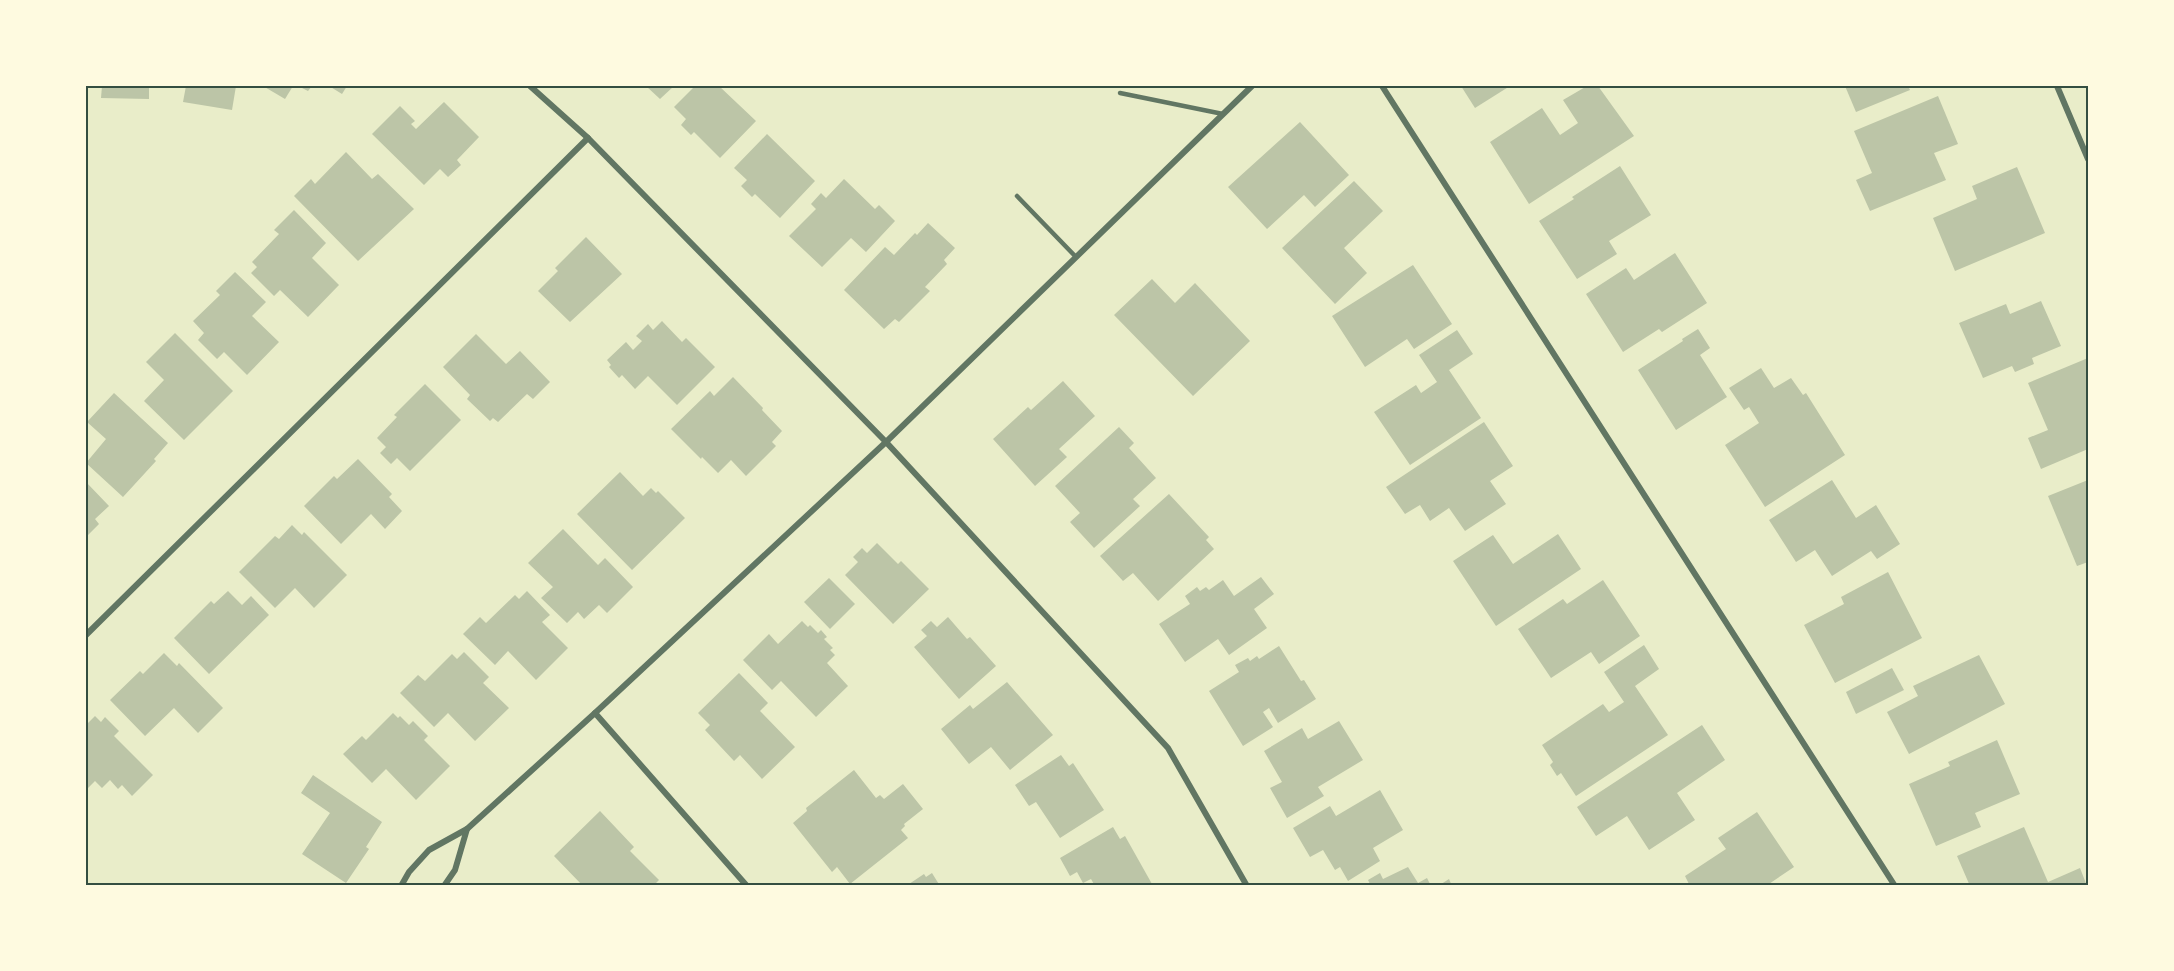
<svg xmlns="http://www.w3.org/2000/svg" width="2174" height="971" viewBox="0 0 2174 971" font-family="'Fira Sans Condensed',sans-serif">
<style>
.building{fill:#bcc5a7}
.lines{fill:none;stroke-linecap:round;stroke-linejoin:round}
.service{stroke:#617663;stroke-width:4.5}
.minor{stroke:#617663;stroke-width:6}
.neatline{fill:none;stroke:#344e41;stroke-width:2}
</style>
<rect width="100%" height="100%" fill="#e9edc9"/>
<g class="building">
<polygon points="102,86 149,86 149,99 101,98"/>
<polygon points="186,86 236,86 232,110 183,102"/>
<polygon points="263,86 293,86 285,99"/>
<polygon points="298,86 312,86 308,91"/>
<polygon points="329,86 347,86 342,94"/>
<polygon points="646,86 674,86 660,99"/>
<polygon points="695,86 719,86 756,121 720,158 694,132 691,135 681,125 686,119 674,107"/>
<polygon points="1461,86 1510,86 1475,108"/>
<polygon points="1587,86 1598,86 1634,136 1529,204 1490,142 1542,108 1560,135 1578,123 1563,100"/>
<polygon points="1845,86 1908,86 1910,90 1856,112"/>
<polygon points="1938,96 1958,144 1934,153 1946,180 1870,211 1856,180 1872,173 1854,131"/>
<polygon points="444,102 479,137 457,160 461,165 448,177 440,169 424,185 372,134 400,106 415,121 411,124 416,129"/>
<polygon points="1300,122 1349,175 1315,207 1304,195 1267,229 1228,187"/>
<polygon points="767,134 815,181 780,218 755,194 752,197 741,186 747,180 734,168"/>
<polygon points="346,152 372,179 378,174 414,209 358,261 294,196 311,179 315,184"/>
<polygon points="1620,166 1651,215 1609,241 1617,254 1577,279 1539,221 1574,199 1572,197"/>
<polygon points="2017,167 2045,233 1955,271 1933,218 1977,199 1972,186"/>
<polygon points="844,179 875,209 879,205 895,221 866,252 851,238 822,267 789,236 816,209 811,204 821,193 826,198"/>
<polygon points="1354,181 1383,211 1344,248 1367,273 1335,304 1282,248"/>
<polygon points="294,210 326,243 312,258 339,285 308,317 280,290 274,296 251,273 257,267 252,262 279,234 274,230"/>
<polygon points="928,223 955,248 944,260 947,264 925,287 930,291 899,322 895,319 884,329 844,290 885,247 894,255 915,233 917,235"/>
<polygon points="586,237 622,274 570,322 538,291 558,271 555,268"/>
<polygon points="1675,253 1707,303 1662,332 1659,329 1623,352 1586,294 1626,268 1634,280"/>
<polygon points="1413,265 1452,324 1414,349 1407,339 1365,367 1332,316"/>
<polygon points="235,272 266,302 252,316 279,342 247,375 224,352 217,359 198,340 204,333 193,321 220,295 216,291"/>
<polygon points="1152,279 1175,303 1195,283 1250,341 1193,396 1114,315"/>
<polygon points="2041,301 2061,346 2032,358 2034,364 2015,372 2012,366 1983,378 1959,323 2006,304 2010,314"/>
<polygon points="662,321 682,342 686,338 715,367 677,405 648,376 635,389 622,375 619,378 609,367 611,365 607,360 626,342 633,350 642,341 636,336 648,324 653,330"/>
<polygon points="1698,329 1710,348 1700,355 1727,397 1676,430 1638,370 1683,341 1682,339"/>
<polygon points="1457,330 1473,354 1449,370 1481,418 1410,465 1374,412 1416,385 1421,393 1437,382 1419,355"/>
<polygon points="175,333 233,391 184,440 144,401 164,380 146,362"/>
<polygon points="476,334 506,364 520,351 550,382 533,399 527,394 498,422 493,418 490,421 467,399 470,395 443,367"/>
<polygon points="2088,358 2088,449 2041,469 2028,438 2048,430 2028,383"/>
<polygon points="1761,368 1774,388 1791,378 1803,395 1806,393 1845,455 1765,507 1725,445 1759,423 1749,407 1744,410 1729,388"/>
<polygon points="733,377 763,408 762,410 782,431 772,442 776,446 746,476 731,460 718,473 702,457 701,459 671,429 710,391 714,396"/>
<polygon points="1063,381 1095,416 1059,449 1067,457 1035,486 993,439 1028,407 1031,410"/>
<polygon points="425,384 461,420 410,471 397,458 391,464 380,453 386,447 377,438 397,417 394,415"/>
<polygon points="114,393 168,443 154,459 156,461 123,497 86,463 106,439 87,422"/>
<polygon points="1484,422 1513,466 1490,481 1506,504 1465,531 1449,508 1430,521 1420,505 1405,514 1386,487"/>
<polygon points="1119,427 1134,443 1129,448 1156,478 1133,499 1140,506 1094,548 1070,522 1080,513 1055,486"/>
<polygon points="358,459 392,494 389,497 402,511 385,529 371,514 341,544 304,506 334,476 337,479"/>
<polygon points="620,472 643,496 651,488 656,493 658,491 685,518 632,570 577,514"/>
<polygon points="1832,480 1856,518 1876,505 1900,544 1877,559 1871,551 1832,576 1815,550 1796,562 1769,520"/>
<polygon points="2088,480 2088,562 2077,566 2048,496"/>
<polygon points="86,482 109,506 95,519 99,524 86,537"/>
<polygon points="1169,494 1209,537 1206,540 1214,549 1158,601 1133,573 1123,581 1100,556"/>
<polygon points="292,525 302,535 304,532 347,575 314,608 295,588 275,608 239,572 275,536 279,539"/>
<polygon points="563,529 598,565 605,558 633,587 607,613 599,605 584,619 578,612 567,623 541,598 553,587 528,563"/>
<polygon points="1558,534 1581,569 1496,626 1453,561 1493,535 1513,564"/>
<polygon points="877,543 898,564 901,561 929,589 893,624 845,575 858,562 853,557 862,548 867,553"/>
<polygon points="1888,572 1922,638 1835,683 1804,625 1844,604 1841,597"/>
<polygon points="1261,577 1274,594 1254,609 1267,628 1229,655 1218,639 1185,662 1159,624 1190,604 1185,596 1197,587 1200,591 1206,587 1209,590 1223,580 1234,596"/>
<polygon points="829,578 855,604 830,629 804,602"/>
<polygon points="1603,580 1640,636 1599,664 1591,652 1551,678 1518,629 1563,599 1567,604"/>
<polygon points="228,591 242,605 251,596 269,615 209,674 174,638 211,601 214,604"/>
<polygon points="527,591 550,615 542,622 568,648 536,680 508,651 495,665 463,634 480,617 486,623 515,595 519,599"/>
<polygon points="948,617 967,639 970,637 996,666 959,699 914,647 927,636 921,630 931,621 937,627"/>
<polygon points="802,621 808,627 810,625 818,633 821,630 827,637 824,639 833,648 830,650 835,655 827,663 848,686 816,717 781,681 772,690 743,660 769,634 778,644"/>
<polygon points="1644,645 1659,669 1635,686 1668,735 1576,796 1561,773 1557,776 1550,765 1553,762 1542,745 1603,704 1609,712 1624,702 1604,672"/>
<polygon points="1279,646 1301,681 1304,680 1316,699 1278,723 1269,708 1263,712 1273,727 1243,746 1209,691 1239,672 1235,665 1248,658 1250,661 1257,656 1259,659"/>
<polygon points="464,652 489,677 483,683 509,708 475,741 448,713 434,727 400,693 418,675 425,681 452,654 457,659"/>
<polygon points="164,653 177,666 179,663 223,708 198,733 174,708 145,736 110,700 140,671 143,674"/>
<polygon points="1979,655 2005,704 1909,754 1887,712 1918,696 1913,686"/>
<polygon points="1892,668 1904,690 1856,714 1846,692"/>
<polygon points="739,673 768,703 760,711 795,747 762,779 740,755 734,761 705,730 710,725 698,713"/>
<polygon points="1007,682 1053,735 1010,770 991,747 969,764 941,729 970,705 973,709"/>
<polygon points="393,713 398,718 400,716 409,725 413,721 428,736 424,740 450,766 416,800 386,769 372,783 343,754 362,736 366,740"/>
<polygon points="95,716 101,722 105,717 119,731 114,736 153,775 132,796 122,785 118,789 110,780 102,788 95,781 86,790 86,725"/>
<polygon points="1339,721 1363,760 1318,787 1324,796 1287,818 1270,788 1282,782 1264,751 1302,728 1308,739"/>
<polygon points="1702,725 1725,760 1677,793 1695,820 1649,850 1627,816 1596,836 1577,807"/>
<polygon points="1997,740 2020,794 1975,813 1981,827 1936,846 1909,784 1950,766 1948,762"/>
<polygon points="1061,755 1069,766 1073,763 1104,810 1060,838 1036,802 1029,806 1015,785"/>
<polygon points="854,770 876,798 880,795 884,799 903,784 923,809 904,824 905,826 901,830 908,838 850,884 837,867 832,872 793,823 807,811 806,808"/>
<polygon points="313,775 382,822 366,847 369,849 346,883 302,854 330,813 301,793"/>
<polygon points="1380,790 1403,830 1373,848 1380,861 1348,881 1340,867 1335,870 1323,850 1310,857 1293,828 1330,806 1336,816"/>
<polygon points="600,811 634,847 630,851 659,880 653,886 583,886 554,856"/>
<polygon points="1757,812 1794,867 1766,886 1690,886 1685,876 1726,849 1718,838"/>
<polygon points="1113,827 1120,839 1125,836 1152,884 1149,886 1095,886 1091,879 1083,883 1077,872 1070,876 1060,858"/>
<polygon points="2024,827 2048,882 2080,868 2087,886 1970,886 1957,856"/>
<polygon points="1408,867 1418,883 1427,878 1431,886 1371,886 1368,880 1380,873 1383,879"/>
<polygon points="932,873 940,886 906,886 924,874 926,877"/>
<polygon points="1449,879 1452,886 1438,886"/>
</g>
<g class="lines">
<g class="service">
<polyline points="1120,93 1223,114"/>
<polyline points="1017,196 1076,257"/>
</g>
<g class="minor">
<polyline points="530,86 588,138 886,442 1168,748 1247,886"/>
<polyline points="1382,86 1895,886"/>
<polyline points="2057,86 2088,159"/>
<polyline points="86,635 588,138"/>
<polyline points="595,713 747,886"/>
<polyline points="401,886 409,872 429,850 467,829 595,713 886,442 1252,86"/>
<polyline points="444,886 455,870 467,829"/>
</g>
</g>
<rect width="2174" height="971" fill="none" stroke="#fefae0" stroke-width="174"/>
<rect x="87" y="87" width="2000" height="797" class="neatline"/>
</svg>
